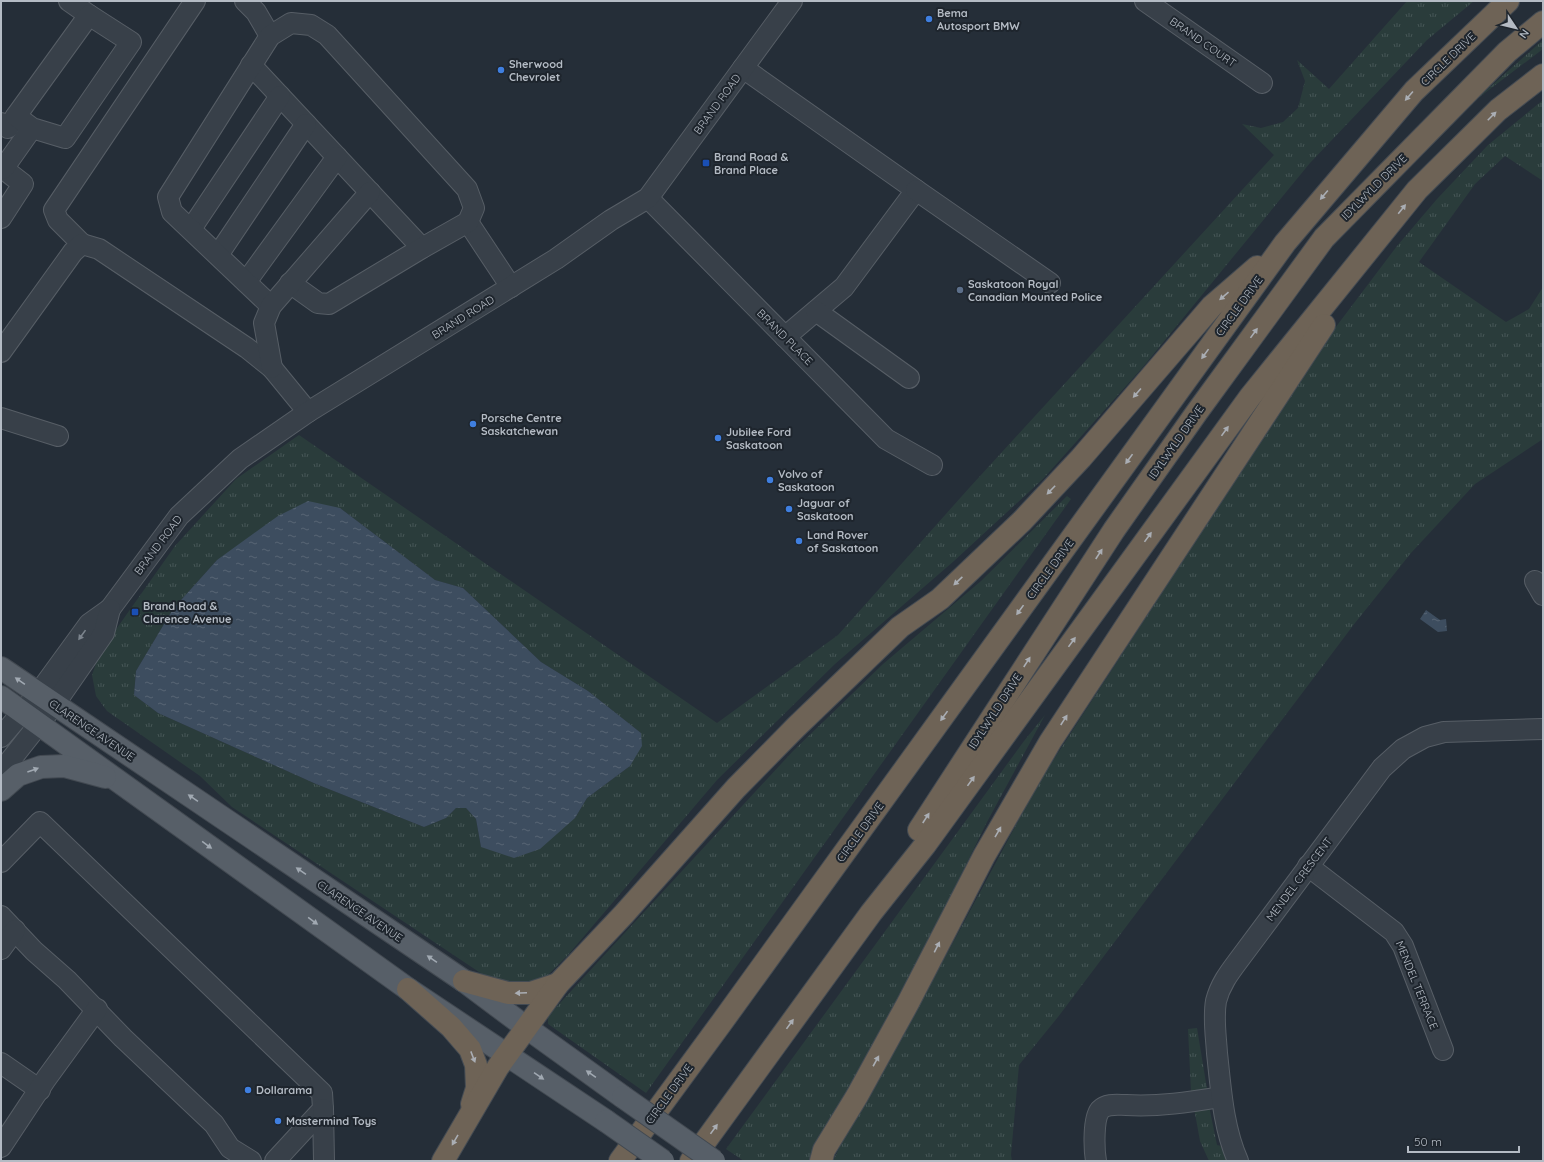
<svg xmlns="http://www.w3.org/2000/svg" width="1544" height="1162" viewBox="0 0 1544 1162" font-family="Quicksand,sans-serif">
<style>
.grass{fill:url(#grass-tufts);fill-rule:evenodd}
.water{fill:url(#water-ripples)}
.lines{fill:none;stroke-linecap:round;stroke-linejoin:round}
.minor-casing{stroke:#575e66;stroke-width:22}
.major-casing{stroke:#424951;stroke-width:24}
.highway-casing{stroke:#444b53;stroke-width:24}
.minor{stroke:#384049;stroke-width:20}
.major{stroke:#575f68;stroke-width:22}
.highway{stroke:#6e6356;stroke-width:22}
.major-bridge-casing{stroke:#424951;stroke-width:24;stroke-linecap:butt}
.major-bridge{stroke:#575f68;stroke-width:22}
.oneway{fill:#aaaeb4}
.oneway2{fill:#7c848d}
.oneway3{fill:#a1a9b2}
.shop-dot{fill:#3f7fe0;stroke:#1e252d;stroke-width:1.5}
.transit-dot{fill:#1a4fb4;stroke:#1e252d;stroke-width:1.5}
.service-dot{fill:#5c6f8a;stroke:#1e252d;stroke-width:1.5}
.labels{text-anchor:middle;stroke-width:4;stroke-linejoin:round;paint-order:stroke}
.poi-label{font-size:11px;font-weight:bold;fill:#b4bbc4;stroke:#1e252d;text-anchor:start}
.street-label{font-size:11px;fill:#b4bbc4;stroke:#1e252d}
</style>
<defs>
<pattern id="grass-tufts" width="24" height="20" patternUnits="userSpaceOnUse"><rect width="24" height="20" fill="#2a3c3b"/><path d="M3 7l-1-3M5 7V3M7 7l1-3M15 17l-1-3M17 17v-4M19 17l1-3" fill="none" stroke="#465656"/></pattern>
<pattern id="water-ripples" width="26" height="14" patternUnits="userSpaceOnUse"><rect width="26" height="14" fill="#3d4d5f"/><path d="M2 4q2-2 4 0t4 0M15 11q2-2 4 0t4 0" fill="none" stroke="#576574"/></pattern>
</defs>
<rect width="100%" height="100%" fill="#252e38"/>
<g class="grass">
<path d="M 1407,1 L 1474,1 L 1427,40 L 1310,163 L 1143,367 L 1043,479 L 954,561 L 835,664 L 717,780 L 568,955 L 545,978 L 519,986 L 488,978 L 232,807 L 200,776 L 107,711 L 96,696 L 92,675 L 100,652 L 175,546 L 236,479 L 299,435 L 717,723 L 838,635 L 970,487 L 1274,155 L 1242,124 L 1261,128 L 1283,122 L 1298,108 L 1305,81 L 1297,60 L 1329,89 ZM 340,508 L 435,580 L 463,588 L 541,662 L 588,691 L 641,733 L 630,766 L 587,798 L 575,818 L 481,847 L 476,819 L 466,808 L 456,808 L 446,818 L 424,827 L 316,784 L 158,713 L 134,695 L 136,671 L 173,609 L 217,560 Z"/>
<polygon points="1543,40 1543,49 1473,102"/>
<polygon points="1543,100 1543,181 1505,156 1475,184 1419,262 1506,322 1529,309 1543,287 1543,439 1475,484 1411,553 1355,623 1058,1017 1019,1065 1011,1155 1012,1161 833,1161 846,1134 949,950 1039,782 1326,340 1397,246 1437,199 1488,145"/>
<polygon points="1067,496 1071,499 646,1093 548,1024 548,1016 793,751 883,664 981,581"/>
<polygon points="1045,715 987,822 895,1009 860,1078 809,1161 744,1161 726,1149 1024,741"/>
<polygon points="1197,1028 1207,1089 1191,1092 1188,1029"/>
<polygon points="1209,1106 1217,1145 1221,1146 1226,1161 1209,1161 1200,1141 1194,1108"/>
</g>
<g class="water">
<polygon points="308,501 340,508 435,580 463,588 541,662 588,691 641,733 642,746 630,766 587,798 575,818 540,849 514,858 481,847 476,819 466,808 456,808 446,818 424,827 316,784 158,713 134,695 136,671 173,609 217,560 278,516"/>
<polygon points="1426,610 1440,620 1446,619 1447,631 1438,632 1420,619"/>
</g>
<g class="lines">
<g class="minor-casing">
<g id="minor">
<polyline points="69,1 89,15"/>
<polyline points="245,1 256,12 270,36"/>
<polyline points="1145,1 1262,83"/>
<polyline points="251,65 422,248"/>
<polyline points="743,68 916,190 844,287 785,337"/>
<polyline points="1,123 8,128 16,116"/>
<polyline points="1,167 23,184 1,218"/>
<polyline points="3,169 32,128 16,116 89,15 131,42 65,138 32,128"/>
<polyline points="916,190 1050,283"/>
<polyline points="648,198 886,439 932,465"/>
<polyline points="468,222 511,287"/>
<polyline points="191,229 280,96"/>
<polyline points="82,244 58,220 54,210 195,1"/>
<polyline points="218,255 306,124"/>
<polyline points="246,282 337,157"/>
<polyline points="271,306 172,212 168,197 270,36 291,23 311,25 327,35 467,189 474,208 468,222 422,248 329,304 318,303 290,283"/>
<polyline points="816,311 909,378"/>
<polyline points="1,352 73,252 82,244 99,249 247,348 272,368 308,412"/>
<polyline points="272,368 264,323 271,306 370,192"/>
<polyline points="1,418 58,436"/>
<polyline points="1535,581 1543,595"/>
<polyline points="1,737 38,694 89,624 110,609 179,516 240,459 308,412 556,259 611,220 648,198 792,1"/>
<polyline points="1,772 54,705 104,633 110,609"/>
<polyline points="1,862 40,822 322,1093 323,1109 275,1161"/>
<polyline points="1308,866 1394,932 1403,946 1443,1050"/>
<polyline points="1,916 34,951 67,980 123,1038 214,1124 230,1148 251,1161"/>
<polyline points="1,949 15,930"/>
<polyline points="1,1063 40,1090"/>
<polyline points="323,1109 324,1161"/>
<polyline points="1,1147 46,1079 97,1009"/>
<path d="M 1096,1161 C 1094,1149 1093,1119 1100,1110 C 1107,1103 1118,1105 1126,1105 C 1158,1107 1190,1102 1221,1097"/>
<path d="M 1238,1161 C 1223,1127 1221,1089 1217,1053 C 1216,1036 1213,1018 1216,1001 C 1220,985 1229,973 1238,961 L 1382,768 L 1403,749 L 1425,737 L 1444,732 L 1543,729"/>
</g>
</g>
<g class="major-casing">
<g id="major">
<polyline points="1,668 464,981 527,1028 623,1097"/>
<polyline points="1,697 408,989 606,1121"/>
<polyline points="1,790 18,775 41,767 64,766 105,777"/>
</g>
</g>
<g class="highway-casing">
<g id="highway">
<polyline points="919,830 1114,530 1197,412 1324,238 1507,52 1543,22"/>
<polyline points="464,981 508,993 531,993 558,984"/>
<polyline points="408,989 451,1027 470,1049 476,1065 477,1088 472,1104"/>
<polyline points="443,1161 498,1067 558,984 624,914 736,788 796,727 900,627 940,599 1022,521 1081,458 1212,306 1257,267"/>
<polyline points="620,1161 722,1022 1285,243 1414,91 1508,1"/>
<polyline points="691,1161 871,913 925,845 1250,397 1417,190 1498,110 1543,75"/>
<polyline points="821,1161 824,1150 857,1096 908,1003 984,856 1050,742 1324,325"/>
</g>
</g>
<use href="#minor" class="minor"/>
<use href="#major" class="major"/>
<use href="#highway" class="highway"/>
<g class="major-bridge-casing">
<g id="major-bridge">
<polyline points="623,1097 714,1161"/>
<polyline points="606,1121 663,1161"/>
</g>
</g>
<use href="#major-bridge" class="major-bridge"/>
</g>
<defs><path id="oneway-solid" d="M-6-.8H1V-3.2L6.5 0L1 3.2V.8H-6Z"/></defs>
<g class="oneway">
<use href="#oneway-solid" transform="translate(1409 96) rotate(131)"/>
<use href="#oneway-solid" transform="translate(1492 116) rotate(-45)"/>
<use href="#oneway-solid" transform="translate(1324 195) rotate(130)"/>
<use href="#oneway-solid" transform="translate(1402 209) rotate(-51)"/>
<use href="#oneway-solid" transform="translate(1224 296) rotate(139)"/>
<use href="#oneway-solid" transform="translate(1254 333) rotate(-54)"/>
<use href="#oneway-solid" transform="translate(1205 354) rotate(126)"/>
<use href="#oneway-solid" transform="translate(1137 393) rotate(131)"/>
<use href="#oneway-solid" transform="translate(1225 431) rotate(-54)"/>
<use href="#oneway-solid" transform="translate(1129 459) rotate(126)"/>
<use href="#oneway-solid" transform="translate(1051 490) rotate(134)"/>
<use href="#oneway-solid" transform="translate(1148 537) rotate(-54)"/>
<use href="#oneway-solid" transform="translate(1099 554) rotate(-57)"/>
<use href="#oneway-solid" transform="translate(958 581) rotate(137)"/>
<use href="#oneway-solid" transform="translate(1020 610) rotate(126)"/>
<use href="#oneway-solid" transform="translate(1072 642) rotate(-54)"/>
<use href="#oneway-solid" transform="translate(1027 662) rotate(-57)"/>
<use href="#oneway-solid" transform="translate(944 716) rotate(126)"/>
<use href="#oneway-solid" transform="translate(1064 720) rotate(-57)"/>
<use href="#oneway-solid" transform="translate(971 781) rotate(-54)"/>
<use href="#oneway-solid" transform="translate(926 818) rotate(-57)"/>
<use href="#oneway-solid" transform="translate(998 832) rotate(-60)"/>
<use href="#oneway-solid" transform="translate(937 947) rotate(-63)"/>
<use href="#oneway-solid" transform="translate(521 993) rotate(178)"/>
<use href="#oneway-solid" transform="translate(790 1024) rotate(-54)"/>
<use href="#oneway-solid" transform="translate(473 1057) rotate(69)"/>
<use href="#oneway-solid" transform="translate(876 1061) rotate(-61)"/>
<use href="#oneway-solid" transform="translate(714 1129) rotate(-54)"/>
<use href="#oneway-solid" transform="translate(455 1140) rotate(120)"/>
</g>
<use class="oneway2" href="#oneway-solid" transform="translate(82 635) rotate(126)"/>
<g class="oneway3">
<use href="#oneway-solid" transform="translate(20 681) rotate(-145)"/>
<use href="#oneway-solid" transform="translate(33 770) rotate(-20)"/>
<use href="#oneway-solid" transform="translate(193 798) rotate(-146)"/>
<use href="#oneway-solid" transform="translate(207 845) rotate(36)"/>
<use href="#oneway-solid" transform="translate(301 871) rotate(-146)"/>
<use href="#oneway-solid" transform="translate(313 921) rotate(36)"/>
<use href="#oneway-solid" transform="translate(432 959) rotate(-146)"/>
<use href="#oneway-solid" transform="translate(591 1074) rotate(-145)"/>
<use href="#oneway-solid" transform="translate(539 1076) rotate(34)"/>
</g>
<g class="shop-dot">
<circle cx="929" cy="19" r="4"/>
<circle cx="501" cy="70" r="4"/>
<circle cx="473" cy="424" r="4"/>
<circle cx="718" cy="438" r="4"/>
<circle cx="770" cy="480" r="4"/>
<circle cx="789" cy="509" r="4"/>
<circle cx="799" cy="541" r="4"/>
<circle cx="248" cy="1090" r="4"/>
<circle cx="278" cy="1121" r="4"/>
</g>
<g class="transit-dot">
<rect x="702" y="159" width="8" height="8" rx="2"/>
<rect x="131" y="608" width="8" height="8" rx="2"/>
</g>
<circle class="service-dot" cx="960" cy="290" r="4"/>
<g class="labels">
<g class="poi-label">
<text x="937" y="17">Bema<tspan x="937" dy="13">Autosport BMW</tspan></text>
<text x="509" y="68">Sherwood<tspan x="509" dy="13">Chevrolet</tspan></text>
<text x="714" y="161">Brand Road &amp;<tspan x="714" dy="13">Brand Place</tspan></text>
<text x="968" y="288">Saskatoon Royal<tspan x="968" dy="13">Canadian Mounted Police</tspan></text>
<text x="481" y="422">Porsche Centre<tspan x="481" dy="13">Saskatchewan</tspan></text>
<text x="726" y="436">Jubilee Ford<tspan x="726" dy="13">Saskatoon</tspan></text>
<text x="778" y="478">Volvo of<tspan x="778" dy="13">Saskatoon</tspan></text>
<text x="797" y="507">Jaguar of<tspan x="797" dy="13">Saskatoon</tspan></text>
<text x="807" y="539">Land Rover<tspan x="807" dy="13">of Saskatoon</tspan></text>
<text x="143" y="610">Brand Road &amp;<tspan x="143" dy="13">Clarence Avenue</tspan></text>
<text x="256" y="1094">Dollarama</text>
<text x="286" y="1125">Mastermind Toys</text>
</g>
<g class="street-label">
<text transform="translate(1203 42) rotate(35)" y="4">BRAND COURT</text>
<text transform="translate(1448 59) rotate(-44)" y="4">CIRCLE DRIVE</text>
<text transform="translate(717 104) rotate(-54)" y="4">BRAND ROAD</text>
<text transform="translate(1374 187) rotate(-45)" y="4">IDYLWYLD DRIVE</text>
<text transform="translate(1239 306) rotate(-54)" y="4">CIRCLE DRIVE</text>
<text transform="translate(463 317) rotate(-32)" y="4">BRAND ROAD</text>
<text transform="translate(785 337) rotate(45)" y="4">BRAND PLACE</text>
<text transform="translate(1176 442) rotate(-55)" y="4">IDYLWYLD DRIVE</text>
<text transform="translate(158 545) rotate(-53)" y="4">BRAND ROAD</text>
<text transform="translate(1050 569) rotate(-54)" y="4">CIRCLE DRIVE</text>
<text transform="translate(995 711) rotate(-57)" y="4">IDYLWYLD DRIVE</text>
<text transform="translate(92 730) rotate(34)" y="4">CLARENCE AVENUE</text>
<text transform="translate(860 832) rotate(-54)" y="4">CIRCLE DRIVE</text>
<text transform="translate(1299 879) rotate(-53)" y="4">MENDEL CRESCENT</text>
<text transform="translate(360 911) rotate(34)" y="4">CLARENCE AVENUE</text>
<text transform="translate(1417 985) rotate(68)" y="4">MENDEL TERRACE</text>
<text transform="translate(669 1094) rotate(-54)" y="4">CIRCLE DRIVE</text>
</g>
</g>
<rect width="1544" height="1162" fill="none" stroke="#b4bbc4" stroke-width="4"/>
<g transform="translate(1516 28) rotate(125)" stroke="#1e252d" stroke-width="3" paint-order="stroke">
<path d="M0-3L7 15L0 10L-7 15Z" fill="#b4bbc4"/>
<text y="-6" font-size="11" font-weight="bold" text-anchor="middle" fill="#b4bbc4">N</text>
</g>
<path d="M1408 1146v6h111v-6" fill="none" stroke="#b4bbc4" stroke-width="2"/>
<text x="1414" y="1146" font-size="12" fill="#b4bbc4" stroke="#1e252d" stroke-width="3" paint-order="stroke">50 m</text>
</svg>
